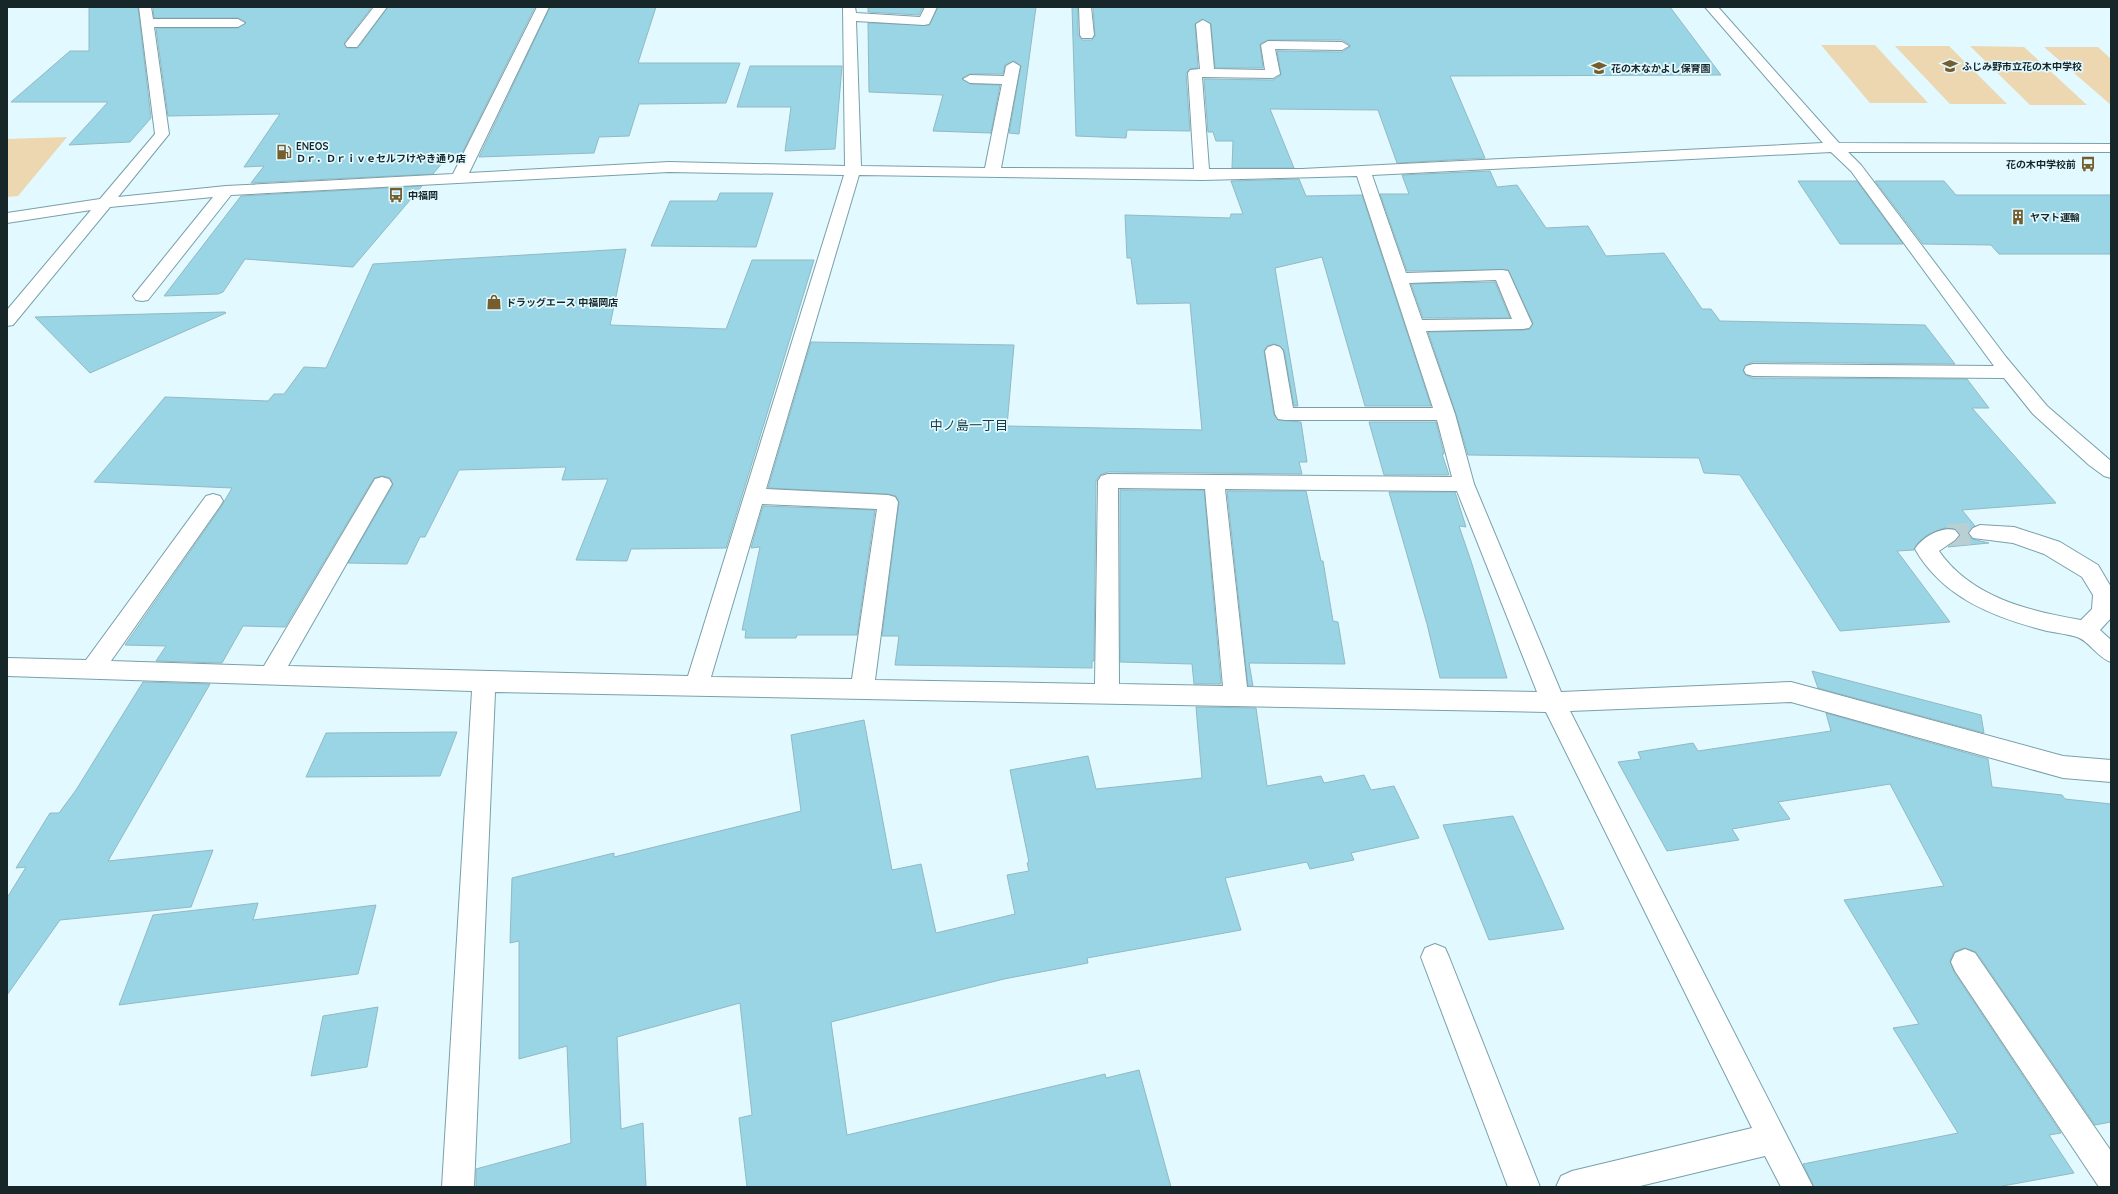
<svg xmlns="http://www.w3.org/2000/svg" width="2118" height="1194" viewBox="0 0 2118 1194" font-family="Quicksand,'Noto Sans JP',sans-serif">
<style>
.green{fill:#ecd7b0}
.building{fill:#99d5e4;stroke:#92b9c4}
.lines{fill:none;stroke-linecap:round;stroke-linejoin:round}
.minor-tunnel{stroke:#b8cfd4;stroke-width:22;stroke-dasharray:22 11;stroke-linecap:butt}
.minor-casing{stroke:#79a0a9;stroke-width:2}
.minor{fill:#fff;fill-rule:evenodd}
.labels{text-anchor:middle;stroke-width:3.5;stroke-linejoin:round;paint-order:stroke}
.far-poi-label{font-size:10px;font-weight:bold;fill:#162629;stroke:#e1f9ff;text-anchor:start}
.neighbourhood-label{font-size:13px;fill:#183d45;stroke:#e1f9ff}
</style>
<rect width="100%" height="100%" fill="#e1f9ff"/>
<g class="green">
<polygon points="1821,45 1875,45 1928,103 1870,103"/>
<polygon points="1895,46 1949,46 2007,104 1950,104"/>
<polygon points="1970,46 2024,47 2087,105 2030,105"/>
<polygon points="2044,47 2098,47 2111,59 2111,105"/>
<polygon points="67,137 18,196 7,197 7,139"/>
</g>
<g class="building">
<polygon points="89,7 138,7 151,118 130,142 69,145 108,102 11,102 70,51 89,51"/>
<polygon points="153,7 372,7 344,43 347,48 358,48 388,7 535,7 460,157 450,158 448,162 443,162 433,174 251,183 264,166 244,167 280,114 168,116 156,28 238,28 246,22 238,18 154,18"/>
<polygon points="550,7 656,7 638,63 740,63 726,103 639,104 629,136 599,137 594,153 479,157"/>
<polygon points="868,7 923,7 919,15 868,12"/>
<polygon points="938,7 1036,7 1019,134 1009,133 1021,66 1014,61 1005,65 1003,74 970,74 962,78 970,84 1000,85 991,133 933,131 943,95 869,92 868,23 929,25"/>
<polygon points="1072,7 1078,7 1078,35 1082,40 1092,40 1095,36 1093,7 1670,7 1721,75 1450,76 1485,158 1397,163 1378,110 1270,109 1294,168 1232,168 1233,141 1216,141 1213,132 1208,132 1204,79 1273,80 1281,75 1277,51 1342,52 1350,47 1350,45 1342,40 1268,40 1260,44 1263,68 1215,68 1211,24 1202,19 1195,24 1198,68 1190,69 1186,73 1190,131 1127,130 1126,138 1076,136"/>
<polygon points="750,66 842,66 835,149 785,151 791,107 737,107"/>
<polygon points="1490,171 1497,187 1517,185 1546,228 1588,226 1606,256 1664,253 1702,309 1711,309 1720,321 1925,325 1955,364 1753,362 1746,365 1743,371 1746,375 1753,378 1967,379 1989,408 1972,408 2056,503 1962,510 1975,526 1968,533 1972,539 1989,543 1948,547 1960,535 1955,529 1944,528 1927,535 1917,544 1914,550 1897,551 1950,622 1840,631 1740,475 1704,473 1699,458 1468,455 1456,414 1428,332 1523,330 1530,329 1533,323 1508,270 1407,271 1380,194 1409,194 1402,175"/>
<polygon points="1299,179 1306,196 1362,195 1431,406 1365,406 1322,257 1275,268 1298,406 1294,406 1284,350 1280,346 1274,344 1267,346 1264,351 1274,415 1278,420 1301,422 1307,462 1299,462 1302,474 1108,472 1100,475 1096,481 1094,661 1092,661 1092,668 895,665 899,636 882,636 899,502 896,496 888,494 768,488 811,342 1014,345 1007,426 1202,430 1190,303 1137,304 1131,258 1127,258 1125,215 1230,218 1231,214 1243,214 1231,181"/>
<polygon points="1798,181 1857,181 1903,244 1840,244"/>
<polygon points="1875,181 1944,181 1956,195 2111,195 2111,254 1999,254 1991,245 1923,244"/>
<polygon points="422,186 353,267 245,259 223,292 218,294 164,296 241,196"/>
<polygon points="720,193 773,193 756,247 651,246 670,201 717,201"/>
<polygon points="626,249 610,325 726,329 752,260 814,260 726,548 631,549 627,561 576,560 608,479 562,480 566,467 459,470 425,537 420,537 407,564 348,563 393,485 390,478 382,476 374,478 285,627 243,626 222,663 156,661 166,646 125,645 221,507 232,488 94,482 165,397 268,401 274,394 284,394 304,367 326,368 373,264"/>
<polygon points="1495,282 1510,318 1423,318 1411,284"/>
<polygon points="225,312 226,313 90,373 35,317"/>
<polygon points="1369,422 1436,422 1444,454 1442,454 1449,475 1384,475"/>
<polygon points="1120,490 1204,490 1221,684 1194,684 1192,664 1120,662"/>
<polygon points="1227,491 1306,491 1321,561 1323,561 1333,621 1338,622 1345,664 1249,663 1253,686 1248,686"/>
<polygon points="1389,492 1455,492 1466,527 1459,526 1471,561 1507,678 1440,678 1427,624"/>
<polygon points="763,506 875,510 857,635 797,635 796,638 745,638 746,630 742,630 760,547 751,548"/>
<polygon points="1812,671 1981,715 1984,733 1818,688"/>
<polygon points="143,682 210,684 108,861 213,850 191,907 60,920 7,995 7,898 26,867 16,868 50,813 59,813 76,790"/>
<polygon points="1196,707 1256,708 1267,786 1321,776 1324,783 1364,775 1371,790 1394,786 1419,838 1351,853 1354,860 1310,869 1307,862 1225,878 1241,930 1087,958 1088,963 1004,979 831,1022 847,1135 1105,1074 1106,1078 1139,1070 1171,1187 747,1187 739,1118 752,1115 740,1003 617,1037 621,1129 643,1123 646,1187 476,1187 476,1169 571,1143 567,1046 519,1059 519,941 510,943 512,878 614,853 614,857 801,811 791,735 864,720 892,870 921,864 936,933 1015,914 1007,875 1029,871 1027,863 1029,862 1010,770 1088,756 1096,789 1202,778"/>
<polygon points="1826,713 1988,759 1992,787 2062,795 2065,799 2111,804 2111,1122 2095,1125 1976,952 1964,948 1954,952 1950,961 1954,972 2061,1133 2049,1135 2074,1173 1997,1187 1814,1187 1803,1164 1958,1133 1893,1028 1919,1024 1844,900 1944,886 1890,784 1778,802 1790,819 1732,829 1739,840 1667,851 1618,762 1641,759 1638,752 1693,743 1698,751 1831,731"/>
<polygon points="457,732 440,776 306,777 326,733"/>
<polygon points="1513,816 1564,929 1489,940 1443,825"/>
<polygon points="258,903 253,920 376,905 358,974 119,1005 153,915"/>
<polygon points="378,1007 367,1067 311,1076 323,1016"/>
</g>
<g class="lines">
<polyline class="minor-tunnel" points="1948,535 1980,533"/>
<g class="minor-casing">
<g id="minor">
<path d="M 139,7 L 151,7 L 153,19 L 238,19 L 245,23 L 238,27 L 154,27 L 169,134 L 118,197 L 226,186 L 453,174 L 537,7 L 549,7 L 469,173 L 669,162 L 845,166 L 843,7 L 855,7 L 856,13 L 920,17 L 925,7 L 937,7 L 929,24 L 924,25 L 856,21 L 861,166 L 985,168 L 1002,84 L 970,83 L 963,79 L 970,75 L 1004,76 L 1006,66 L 1013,62 L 1020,66 L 1001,168 L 1194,169 L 1188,73 L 1190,70 L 1200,69 L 1196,24 L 1203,20 L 1210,24 L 1214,69 L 1265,70 L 1261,45 L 1268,41 L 1342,42 L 1349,46 L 1342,50 L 1275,49 L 1280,74 L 1273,78 L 1202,77 L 1209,169 L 1302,169 L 1823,143 L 1705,7 L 1718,7 L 1839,143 L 2111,144 L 2111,152 L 1848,152 L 1861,165 L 2006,357 L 2047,406 L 2111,461 L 2111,478 L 2104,476 L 2089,465 L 2033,414 L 2004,378 L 1753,376 L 1746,374 L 1744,370 L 1746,366 L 1753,364 L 1994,366 L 1851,171 L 1831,152 L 1372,175 L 1406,273 L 1502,270 L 1508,271 L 1532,324 L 1529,328 L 1523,329 L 1426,331 L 1455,414 L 1474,484 L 1561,692 L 1791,682 L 2063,756 L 2111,760 L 2111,782 L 2063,778 L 1791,702 L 1570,711 L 1813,1187 L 1781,1187 L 1765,1156 L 1636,1187 L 1556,1187 L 1561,1176 L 1572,1171 L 1752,1128 L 1546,712 L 495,692 L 474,1187 L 442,1187 L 472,691 L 7,676 L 7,658 L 86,660 L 206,496 L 213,494 L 220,496 L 223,501 L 220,506 L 111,661 L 264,666 L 375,479 L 382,477 L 389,479 L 392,484 L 288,666 L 688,676 L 844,175 L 669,172 L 231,195 L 148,300 L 142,301 L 136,300 L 133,296 L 213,197 L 110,207 L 13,325 L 7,326 L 7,310 L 91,210 L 7,223 L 7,213 L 100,199 L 155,134 ZM 859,175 L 1202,180 L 1357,176 L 1433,408 L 1293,408 L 1283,351 L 1280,347 L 1274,345 L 1268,347 L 1265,351 L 1275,414 L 1278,419 L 1285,420 L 1437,420 L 1452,477 L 1108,474 L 1101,476 L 1098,481 L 1095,684 L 875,680 L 898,502 L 895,497 L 888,495 L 766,489 ZM 1496,280 L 1512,319 L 1422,320 L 1409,283 ZM 1118,488 L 1205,489 L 1223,686 L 1119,684 ZM 1225,489 L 1457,491 L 1537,692 L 1247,687 ZM 762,504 L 877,509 L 852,679 L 711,677 Z"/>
<polygon points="374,7 387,7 357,47 347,47 345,44"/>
<polygon points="1079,7 1091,7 1094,35 1092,38 1082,38 1080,35"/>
<path d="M 1980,525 L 2014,527 L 2060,542 L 2098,565 L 2111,587 L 2111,618 L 2100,630 L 2111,640 L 2111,662 C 2097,657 2089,641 2077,637 C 2067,634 2057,633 2047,631 C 1995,618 1943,598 1915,549 C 1922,537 1942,526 1955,530 L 1959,535 L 1955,540 L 1939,551 C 1971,597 2028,611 2081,620 L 2092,609 L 2093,595 L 2082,577 L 2044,554 L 2013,543 L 1973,538 L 1969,533 L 1973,528 Z"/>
<polygon points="1435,944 1445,948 1449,957 1540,1187 1508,1187 1421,957 1425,948"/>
<polygon points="1965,949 1975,953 2111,1151 2111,1187 2099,1187 1955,971 1951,962 1955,953"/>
</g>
</g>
<use href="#minor" class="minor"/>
</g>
<defs>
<g id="school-bare" transform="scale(1.2)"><path d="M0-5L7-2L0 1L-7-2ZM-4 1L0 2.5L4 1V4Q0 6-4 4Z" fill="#755d2e" stroke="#e1f9ff" stroke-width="2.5" paint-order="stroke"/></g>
<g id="fuel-bare" transform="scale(1.2)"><path d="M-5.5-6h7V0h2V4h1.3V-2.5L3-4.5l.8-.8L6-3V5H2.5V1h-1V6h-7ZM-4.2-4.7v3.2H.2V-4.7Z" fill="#755d2e" stroke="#e1f9ff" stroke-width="2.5" paint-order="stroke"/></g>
<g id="bus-bare" transform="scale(1.2)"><path d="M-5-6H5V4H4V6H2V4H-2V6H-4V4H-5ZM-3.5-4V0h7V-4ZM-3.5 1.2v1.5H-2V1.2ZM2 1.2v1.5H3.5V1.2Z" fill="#755d2e" stroke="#e1f9ff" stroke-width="2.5" paint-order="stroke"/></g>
<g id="building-bare" transform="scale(1.2)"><path d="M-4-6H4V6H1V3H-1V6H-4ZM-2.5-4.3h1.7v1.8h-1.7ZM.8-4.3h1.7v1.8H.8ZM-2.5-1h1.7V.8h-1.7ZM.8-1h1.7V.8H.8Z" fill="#755d2e" stroke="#e1f9ff" stroke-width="2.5" paint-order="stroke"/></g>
<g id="shop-bare" transform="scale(1.2)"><path d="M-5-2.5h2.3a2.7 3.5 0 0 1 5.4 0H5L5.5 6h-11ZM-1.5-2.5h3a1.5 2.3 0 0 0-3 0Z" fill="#755d2e" stroke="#e1f9ff" stroke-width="2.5" paint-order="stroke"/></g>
</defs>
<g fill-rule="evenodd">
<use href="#school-bare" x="1950" y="66"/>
<use href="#school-bare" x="1599" y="68"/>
<use href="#fuel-bare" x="284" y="152"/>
<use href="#bus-bare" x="2088" y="164"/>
<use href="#bus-bare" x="396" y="195"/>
<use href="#building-bare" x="2018" y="217"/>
<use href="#shop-bare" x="494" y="302"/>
</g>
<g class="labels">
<g class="far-poi-label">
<text x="1962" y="70">ふじみ野市立花の木中学校</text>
<text x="1611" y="72">花の木なかよし保育園</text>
<text x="296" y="150">ENEOS<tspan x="296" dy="12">Ｄｒ．Ｄｒｉｖｅセルフけやき通り店</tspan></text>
<text x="2076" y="168" text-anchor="end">花の木中学校前</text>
<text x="408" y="199">中福岡</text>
<text x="2030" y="221">ヤマト運輸</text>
<text x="506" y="306">ドラッグエース 中福岡店</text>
</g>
<g class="neighbourhood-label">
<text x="969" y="430">中ノ島一丁目</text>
</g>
</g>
<rect width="2118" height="1194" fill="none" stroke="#162629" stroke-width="16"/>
</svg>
